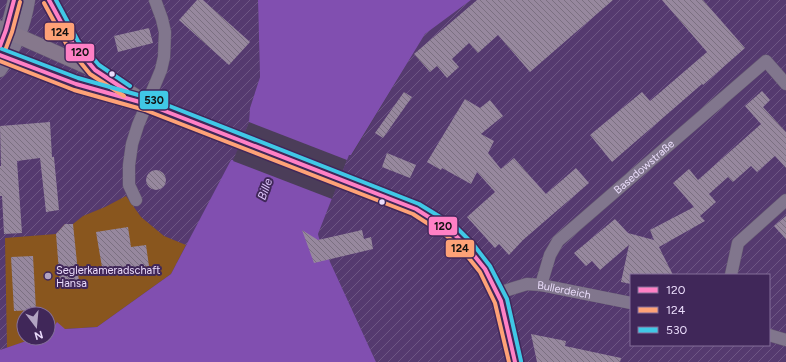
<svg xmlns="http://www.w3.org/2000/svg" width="786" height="362" viewBox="0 0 786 362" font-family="Figtree,sans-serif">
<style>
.industrial{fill:url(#industrial-furrows);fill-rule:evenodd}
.pitch{fill:#89561e}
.water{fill:#814fb0}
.pier{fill:#4b3d59}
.building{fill:url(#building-back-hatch)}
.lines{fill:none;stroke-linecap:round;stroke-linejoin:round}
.minor-casing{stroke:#665a72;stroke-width:13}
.major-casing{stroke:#665a72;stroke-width:16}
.minor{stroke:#81768d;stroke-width:12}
.major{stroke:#86788c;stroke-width:15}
.bus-1-casing{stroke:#402759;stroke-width:7}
.bus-2-casing{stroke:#402759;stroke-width:7}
.bus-3-casing{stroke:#402759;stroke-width:7}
.bus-1{stroke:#ff80c5;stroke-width:4}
.bus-2{stroke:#fea277;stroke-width:4}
.bus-3{stroke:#40c8e6;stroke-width:4}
.bus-dot{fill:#eadcfb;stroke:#402759;stroke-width:1.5}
.poi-dot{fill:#b2a4c2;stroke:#402759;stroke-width:1.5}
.labels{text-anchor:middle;stroke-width:4;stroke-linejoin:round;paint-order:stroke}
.street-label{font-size:11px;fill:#eadcfb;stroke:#402759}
.poi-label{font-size:11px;fill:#eadcfb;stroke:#402759;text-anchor:start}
.water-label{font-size:12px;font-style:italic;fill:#ddc5fa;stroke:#402759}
.line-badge{stroke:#402759;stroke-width:1.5}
.pale-badge-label{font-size:11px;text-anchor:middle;font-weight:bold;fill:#111}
</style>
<defs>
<pattern id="industrial-furrows" width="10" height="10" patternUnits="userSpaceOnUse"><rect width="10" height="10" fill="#553a6f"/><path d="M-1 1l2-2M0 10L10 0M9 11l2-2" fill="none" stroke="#6e5684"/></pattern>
<pattern id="building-back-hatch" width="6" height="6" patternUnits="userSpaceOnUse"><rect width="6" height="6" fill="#97889e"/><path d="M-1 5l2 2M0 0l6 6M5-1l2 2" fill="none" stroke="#7b7081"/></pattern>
</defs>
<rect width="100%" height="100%" fill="#4b3d59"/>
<g class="industrial">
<polygon points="0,0 258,0 260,77 250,108 249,122 233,161 231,161 171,274 65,329 48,334 48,314 24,314 24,338 35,338 0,350"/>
<path d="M 471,0 L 786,0 L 786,362 L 376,362 L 332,267 L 319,238 L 318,234 L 349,154 L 352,155 L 425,34 ZM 631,275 L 769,275 L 769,345 L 631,345 Z"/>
</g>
<polygon class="pitch" points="126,196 141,217 164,236 186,245 171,274 97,327 65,329 48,334 48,314 24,314 24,338 35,338 7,348 5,238 56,234 65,224 73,224 83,216 105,207"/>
<polygon class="water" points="258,0 471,0 425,34 351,155 349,155 318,234 319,238 376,362 0,362 0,350 35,338 48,338 48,334 50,333 57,322 65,329 97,327 171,274 231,160 234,160 249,122 250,108 260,77"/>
<polygon class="pier" points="249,122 347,160 332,199 233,161"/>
<g class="building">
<polygon points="197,0 203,0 250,42 229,65 179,20"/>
<polygon points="477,0 613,0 530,72 498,35 478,53 469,43 452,59 459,67 447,78 437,66 430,72 414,54"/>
<polygon points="662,0 703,0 745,48 703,85 702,84 612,162 590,135 642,92 650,101 707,52"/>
<polygon points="149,28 153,43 118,52 114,36"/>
<polygon points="762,91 770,100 763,107 786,132 786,168 775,156 757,172 751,166 733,182 728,177 709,194 716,202 700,216 705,221 659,247 673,275 631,275 631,284 621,282 629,245 600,270 592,261 586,266 574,253 615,219 628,233 654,240 650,230 694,207 673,183 689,169 698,180 761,124 745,106"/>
<polygon points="404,92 412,97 383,138 375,133"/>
<polygon points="465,99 480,108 490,100 503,116 481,134 494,141 488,153 501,169 514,158 546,194 576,168 589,183 523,240 509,255 499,244 495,248 467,217 495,192 477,172 471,184 442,168 441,170 427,162"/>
<polygon points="50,122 52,157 54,157 59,210 46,212 40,158 17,161 22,233 4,234 2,196 0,196 0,166 1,166 0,126"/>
<polygon points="387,153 416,165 410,178 382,167"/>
<circle cx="156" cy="180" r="10"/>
<polygon points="786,216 786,239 774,226"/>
<polygon points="65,224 73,224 79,282 60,284 56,234"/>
<polygon points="128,227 131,247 146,245 149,266 103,273 96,232"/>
<polygon points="302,230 318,240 362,230 364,239 371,237 373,249 314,263"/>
<polygon points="33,256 36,310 14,311 11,257"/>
<polygon points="531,334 566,341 565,346 621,358 620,362 537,362"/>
</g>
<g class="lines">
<g class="minor-casing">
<g id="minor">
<polyline points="49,0 73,44 94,69"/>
<polyline points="0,46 6,30 14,0"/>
<path d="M 0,71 C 16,49 25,26 29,0"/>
<polyline points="136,200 129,185 129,165 132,144 138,125 161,70 164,57 165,32 162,19 155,0"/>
<polyline points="731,275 738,243 786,200"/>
<path id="s1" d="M 541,285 L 550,255 L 558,241 L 766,61 L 786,84"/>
<path id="s2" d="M 498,293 L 527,284 L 541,285 L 631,303"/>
<polyline points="769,335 786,340"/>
</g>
</g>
<g class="major-casing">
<g id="major">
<polyline points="0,28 95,70 135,96"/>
<polyline points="0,55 76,84 147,104 416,209 451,231 468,248 485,269 501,301 515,362"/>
</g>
</g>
<use href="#minor" class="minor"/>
<use href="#major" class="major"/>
<g class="bus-1-casing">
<g id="bus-1">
<polyline points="49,0 73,44 95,70 127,91"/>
<polyline points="0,46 6,30 14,0"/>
<polyline points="0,55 76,84 147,104 416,209 451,231 468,248 485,269 501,301 515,362"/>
</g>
</g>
<g class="bus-2-casing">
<g id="bus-2">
<polyline points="44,3 68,47 90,74 124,96"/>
<polyline points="6,48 12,32 20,2"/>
<polyline points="0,61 74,90 145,110 413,214 447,236 464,252 480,272 495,303 509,362"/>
</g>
</g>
<g class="bus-3-casing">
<g id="bus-3">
<polyline points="56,0 78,41 99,65 130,86"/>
<polyline points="2,49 78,78 149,98 419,204 455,226 473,244 490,266 507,299 521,361"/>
</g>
</g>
<use href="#bus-1" class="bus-1"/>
<use href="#bus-2" class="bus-2"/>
<use href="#bus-3" class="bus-3"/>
</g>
<g class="bus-dot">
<circle cx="112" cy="74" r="3.5"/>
<circle cx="382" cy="202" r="3.5"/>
</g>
<circle class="poi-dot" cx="48" cy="276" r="4"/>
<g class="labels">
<g class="street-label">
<text dy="4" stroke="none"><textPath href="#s1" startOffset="161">Basedowstraße</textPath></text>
<text dy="4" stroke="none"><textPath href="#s2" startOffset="68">Bullerdeich</textPath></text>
</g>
<g class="poi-label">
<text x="56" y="274">Seglerkameradschaft<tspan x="56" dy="13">Hansa</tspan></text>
</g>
<g class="water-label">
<text transform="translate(265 189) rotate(-70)" y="4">Bille</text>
</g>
</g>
<g class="line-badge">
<rect x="44" y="22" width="31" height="19" rx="4" fill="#fea277"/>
<rect x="65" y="43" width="30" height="19" rx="4" fill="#ff80c5"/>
<rect x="139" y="90" width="30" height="20" rx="4" fill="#40c8e6"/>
<rect x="428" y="216" width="30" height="20" rx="4" fill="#ff80c5"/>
<rect x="445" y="239" width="30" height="19" rx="4" fill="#fea277"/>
</g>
<g class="pale-badge-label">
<text x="60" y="36">124</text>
<text x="80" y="56">120</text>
<text x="154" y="104">530</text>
<text x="443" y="230">120</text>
<text x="460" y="252">124</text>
</g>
<rect x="630" y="274" width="140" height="72" fill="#402759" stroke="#846f9a"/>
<rect x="638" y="287" width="20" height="6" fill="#ff80c5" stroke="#846f9a"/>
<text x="666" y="294" font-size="12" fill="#eadcfb">120</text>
<rect x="638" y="307" width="20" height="6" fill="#fea277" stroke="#846f9a"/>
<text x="666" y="314" font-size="12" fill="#eadcfb">124</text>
<rect x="638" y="327" width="20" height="6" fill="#40c8e6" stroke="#846f9a"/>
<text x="666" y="334" font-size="12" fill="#eadcfb">530</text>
<g transform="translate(36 326) rotate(164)"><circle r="19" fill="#402759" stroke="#846f9a"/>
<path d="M0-3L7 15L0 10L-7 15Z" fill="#b2a4c2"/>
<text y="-6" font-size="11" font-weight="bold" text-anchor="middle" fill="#eadcfb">N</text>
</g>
</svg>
